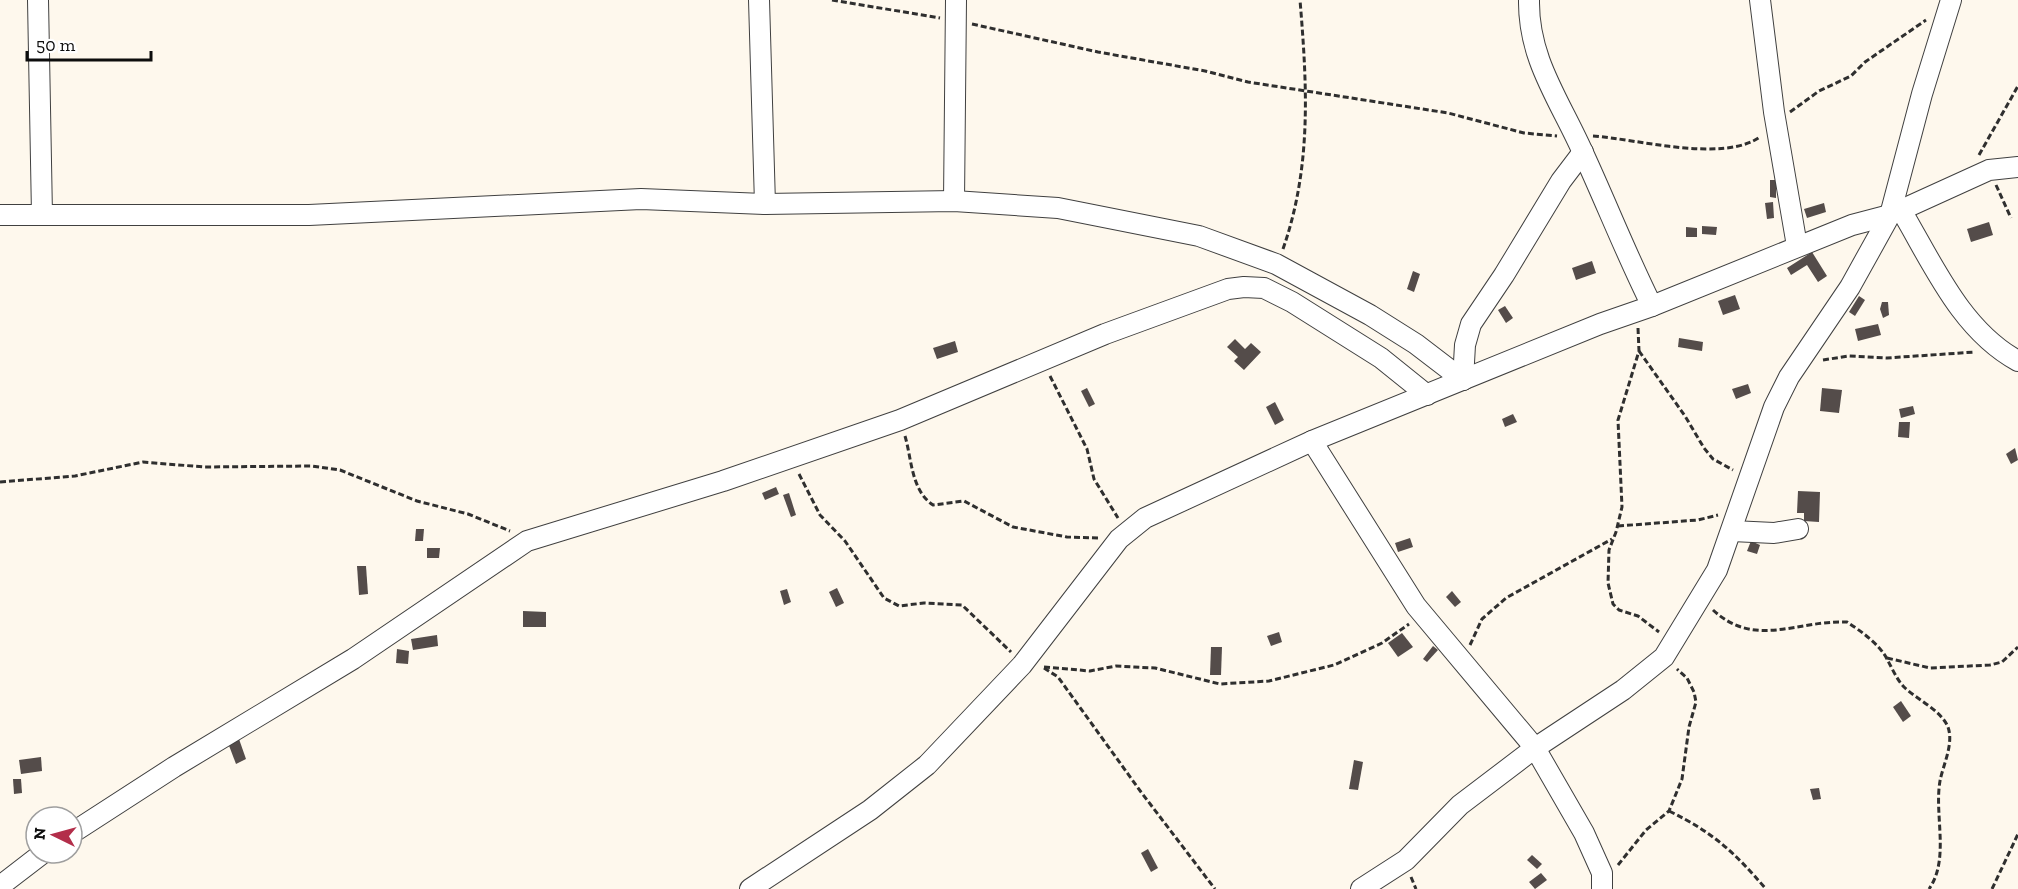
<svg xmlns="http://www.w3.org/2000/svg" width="2018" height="889" viewBox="0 0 2018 889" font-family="'Zilla Slab',serif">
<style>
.building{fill:#544c4a}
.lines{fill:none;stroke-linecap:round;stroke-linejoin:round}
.street-casing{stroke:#404040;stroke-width:22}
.path{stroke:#2f2f2f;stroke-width:3;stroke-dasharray:6 3;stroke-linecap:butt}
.street{stroke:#fff;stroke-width:20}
</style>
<rect width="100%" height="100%" fill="#fef8ed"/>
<g class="building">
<polygon points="1770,180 1776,180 1776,198 1770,197"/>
<polygon points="1773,202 1774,218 1767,219 1765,203"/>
<polygon points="1824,203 1826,212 1807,218 1804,209"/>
<polygon points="1989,222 1993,235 1971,242 1967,229"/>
<polygon points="1702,226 1717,227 1716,235 1702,234"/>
<polygon points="1686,227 1697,228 1697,237 1686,237"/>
<polygon points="1812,252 1827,276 1818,282 1807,265 1791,275 1787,268"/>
<polygon points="1592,261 1596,273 1576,280 1572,268"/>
<polygon points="1413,271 1420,274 1414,292 1407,289"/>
<polygon points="1735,295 1740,309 1723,315 1718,301"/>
<polygon points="1859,296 1865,300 1855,316 1849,312"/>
<polygon points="1882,302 1888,302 1889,315 1883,318 1880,309"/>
<polygon points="1505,306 1513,318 1506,323 1498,310"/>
<polygon points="1878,324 1881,335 1858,341 1855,329"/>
<polygon points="1679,338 1703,342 1702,351 1678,347"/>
<polygon points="1235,339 1245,349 1251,343 1261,352 1244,370 1234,361 1238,357 1227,347"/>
<polygon points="955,341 958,352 937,359 933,348"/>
<polygon points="1748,384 1751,393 1736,399 1732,389"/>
<polygon points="1087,388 1095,404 1089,407 1081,391"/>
<polygon points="1822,388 1842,390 1839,413 1820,411"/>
<polygon points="1275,402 1284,420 1275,425 1266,407"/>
<polygon points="1913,406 1915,414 1901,418 1899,409"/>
<polygon points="1513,414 1517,422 1505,427 1502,419"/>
<polygon points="1899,422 1910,422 1909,438 1898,437"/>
<polygon points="2015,448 2018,460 2011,464 2006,454"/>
<polygon points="776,487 779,494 765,500 762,493"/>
<polygon points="1798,491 1820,492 1819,522 1804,521 1804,513 1797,513"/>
<polygon points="789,493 796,515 791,517 783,495"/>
<polygon points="416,529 424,529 423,541 415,541"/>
<polygon points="1410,538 1413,547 1398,552 1395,543"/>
<polygon points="1751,541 1760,545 1757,554 1747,551"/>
<polygon points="427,548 440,548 439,558 427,558"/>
<polygon points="357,566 366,566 368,594 359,595"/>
<polygon points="837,588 844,603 836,607 829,592"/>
<polygon points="787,589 791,602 784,605 780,591"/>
<polygon points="1452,591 1461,602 1455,607 1446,597"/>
<polygon points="523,611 546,612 546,627 523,627"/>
<polygon points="1279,632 1282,642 1271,646 1267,636"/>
<polygon points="1402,633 1413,647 1398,657 1388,643"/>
<polygon points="437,635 438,646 413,650 411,639"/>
<polygon points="1433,646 1438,650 1427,662 1423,659"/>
<polygon points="1211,647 1222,647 1221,675 1210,675"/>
<polygon points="397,649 409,651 408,664 396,663"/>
<polygon points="1901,701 1911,716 1903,722 1893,707"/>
<polygon points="239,739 246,759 236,764 228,743"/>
<polygon points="41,757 42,771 21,774 19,760"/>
<polygon points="1354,760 1363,762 1358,790 1349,789"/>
<polygon points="13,779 21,779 22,793 14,794"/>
<polygon points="1819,788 1821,799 1813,800 1810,789"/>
<polygon points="1148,849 1158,868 1151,872 1141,853"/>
<polygon points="1532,855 1542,864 1537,869 1527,860"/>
<polygon points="1541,873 1547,880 1535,889 1529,882"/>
</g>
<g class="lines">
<g class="street-casing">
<g id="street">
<polyline points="38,0 42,215"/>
<polyline points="759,0 765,204"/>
<path d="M 1529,0 C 1528,60 1561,102 1584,155 C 1607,205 1627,256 1652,306"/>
<polyline points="1760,0 1774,112 1797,246"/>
<polyline points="954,201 956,0"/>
<path d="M 1901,210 C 1933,264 1961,330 2018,361"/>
<polyline points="0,215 309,215 641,199 765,204 954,201 1058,208 1199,236 1276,264 1370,315 1416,344 1463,380"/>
<polyline points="1463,380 1465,345 1471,324 1504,275 1561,181 1583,152"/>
<polyline points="1312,441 1416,606 1535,748 1584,833 1602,873 1602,889"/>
<polyline points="1732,531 1774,533 1798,529"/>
<polyline points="72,833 174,767 353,659 527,541 723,481 900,420 1105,334 1228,289 1244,287 1264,288 1292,302 1381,358 1427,395"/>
<polyline points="0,886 43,853"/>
<polyline points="750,889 870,810 927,765 1022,665 1119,539 1145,518 1312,441 1600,324 1652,306 1852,225 1890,215 1989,170 2018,167"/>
<polyline points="1361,889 1406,860 1460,805 1535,748 1623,690 1664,657 1717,570 1774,407 1789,377 1850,287 1890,215 1922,94 1951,0"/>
</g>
</g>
<g class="path">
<polyline points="832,0 940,18"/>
<polyline points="972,24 1098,52 1205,71 1248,82 1448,113 1524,133 1557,136"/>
<polyline points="1790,112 1819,91 1851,76 1865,62 1926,20"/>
<path d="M 1593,136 C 1637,139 1723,163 1760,137"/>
<polyline points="1979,155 2018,86"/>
<polyline points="1996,185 2011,218"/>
<path d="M 1283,249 C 1312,166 1307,85 1300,0"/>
<polyline points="1638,328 1639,351 1618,420 1622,507 1616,532 1609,550 1608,583 1613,604 1619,610 1638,616 1659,632"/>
<polyline points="1639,351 1685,416 1704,448 1713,459 1733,470"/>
<polyline points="1823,360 1849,356 1887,358 1975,352"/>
<polyline points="1050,376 1087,449 1094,479 1118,518"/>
<path d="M 905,436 C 912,460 911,490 933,505 L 964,501 L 1013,527 L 1067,537 L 1099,538"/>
<polyline points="799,474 820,515 845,541 884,598 899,606 924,603 962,605 1011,652"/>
<polyline points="0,482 75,476 143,462 204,467 312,466 340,470 417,501 468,514 510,531"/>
<polyline points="1618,526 1698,520 1718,515"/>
<path d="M 1713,610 C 1755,649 1797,620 1847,622 C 1861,631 1880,645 1887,659 C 1892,668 1897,680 1904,687 C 1916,699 1941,710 1948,727 C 1954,744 1943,765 1940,781 C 1934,815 1950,859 1929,889"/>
<polyline points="1470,645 1482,619 1506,598 1612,539"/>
<polyline points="1887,658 1930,668 1990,665 2002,662 2018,647"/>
<polyline points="1044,667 1090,671 1116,666 1134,667 1155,668 1220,684 1269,681 1334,665 1382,643 1409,624"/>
<polyline points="1044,668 1058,677 1141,792 1215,889"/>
<path d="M 1669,811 C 1714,833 1734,852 1766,889"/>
<polyline points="1618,865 1646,830 1669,811 1682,779 1689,727 1696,702 1694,692 1687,678 1677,669"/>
<polyline points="1411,877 1416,889"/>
<polyline points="1992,889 2018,834"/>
</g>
<use href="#street" class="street"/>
</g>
<g transform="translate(54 835) rotate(275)"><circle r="28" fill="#ffffff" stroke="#9e9e9e" stroke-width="1.5"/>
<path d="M0-4.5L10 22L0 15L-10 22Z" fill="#b32e4a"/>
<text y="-9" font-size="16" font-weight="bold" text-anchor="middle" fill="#0d0d0d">N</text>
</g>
<path d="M27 51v9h124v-9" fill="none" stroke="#0d0d0d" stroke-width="3"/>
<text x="36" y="51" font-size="18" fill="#0d0d0d" stroke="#ffffff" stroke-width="4.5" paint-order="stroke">50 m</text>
</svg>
